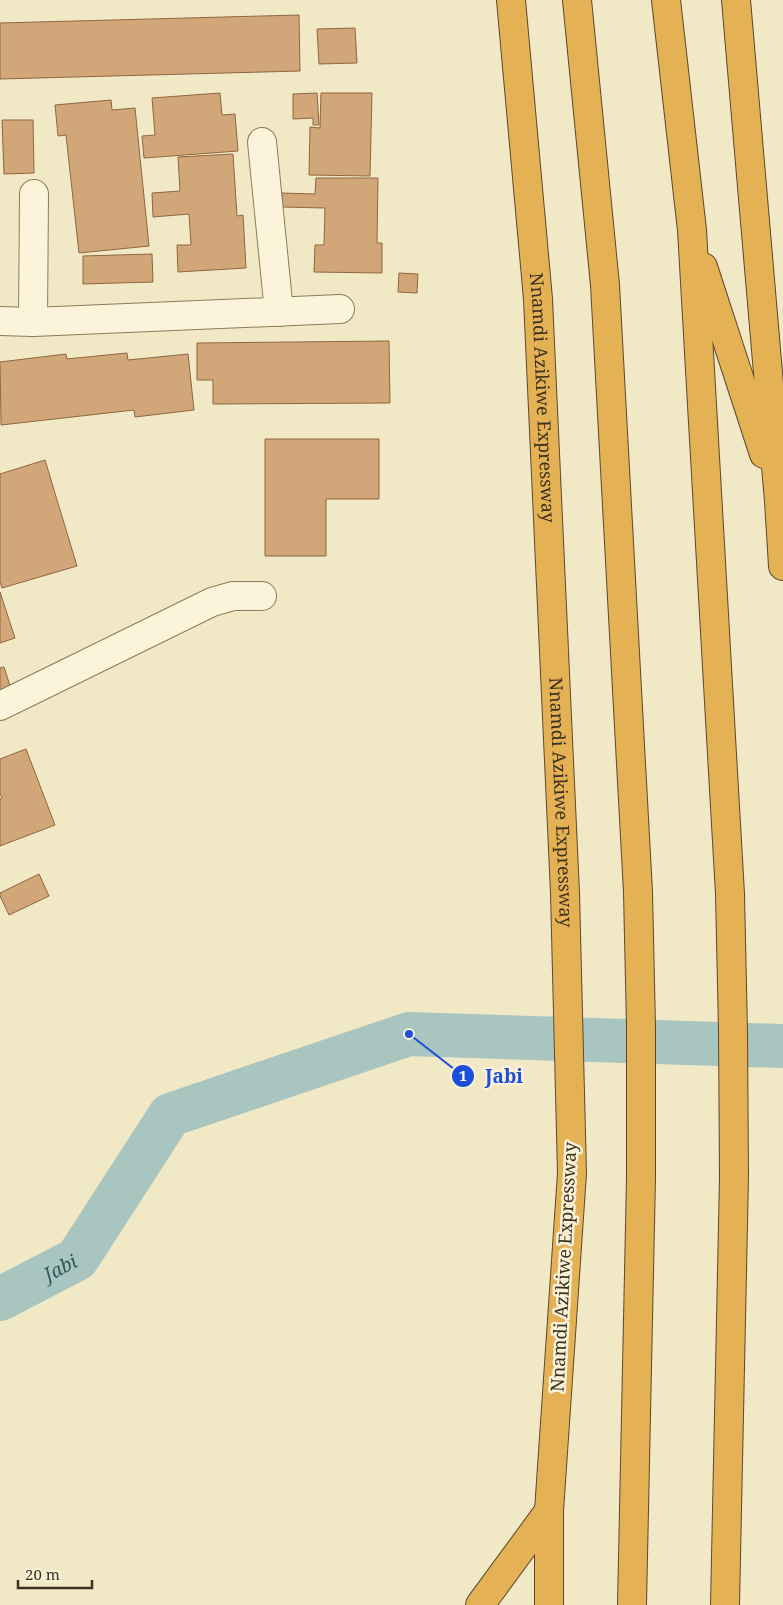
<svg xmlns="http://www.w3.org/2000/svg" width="783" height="1605" viewBox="0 0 783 1605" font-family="'Noto Serif',serif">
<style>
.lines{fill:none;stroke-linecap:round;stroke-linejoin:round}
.river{stroke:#a8c5bf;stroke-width:44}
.building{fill:#d1a77a;stroke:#8f663f}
.street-casing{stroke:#8e7b5a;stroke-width:30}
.highway-casing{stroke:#5c482f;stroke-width:30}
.street{stroke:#fbf4db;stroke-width:28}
.highway{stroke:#e4b254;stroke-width:28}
.labels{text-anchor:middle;stroke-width:5;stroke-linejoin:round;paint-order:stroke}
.street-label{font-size:18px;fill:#3d311f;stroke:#f8f1d7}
.water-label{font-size:19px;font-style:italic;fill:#2e5c5e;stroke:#f8f1d7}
.leader{fill:none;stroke:#1d4ed8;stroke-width:2}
.callout-dot{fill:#1d4ed8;stroke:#f8f1d7;stroke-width:2}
.mark-label{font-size:15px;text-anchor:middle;font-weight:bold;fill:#fff}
.callout-label{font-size:19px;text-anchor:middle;font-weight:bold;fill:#1d4ed8;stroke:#f8f1d7;stroke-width:5;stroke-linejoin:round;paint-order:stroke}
</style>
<rect width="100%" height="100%" fill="#f1e8c6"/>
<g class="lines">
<path class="river" id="s1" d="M 0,1299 L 77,1259 L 170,1115 L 409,1034 L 783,1046"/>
</g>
<g class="building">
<polygon points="299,15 300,71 0,79 0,23"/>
<polygon points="355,28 357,63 319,64 317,29"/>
<polygon points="220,93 222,115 235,114 238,151 144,158 142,136 155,135 152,98"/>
<polygon points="317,93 319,125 313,125 313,118 293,119 293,94"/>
<polygon points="321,93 372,93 370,176 309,175 310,127 320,128"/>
<polygon points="111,100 112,110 135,108 149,246 79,253 66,135 58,136 55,105"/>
<polygon points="2,120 33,120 34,173 4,174"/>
<polygon points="233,154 237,216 243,215 246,268 178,272 177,245 191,245 189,214 153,217 152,193 180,191 178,157"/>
<polygon points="316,178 378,178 377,243 382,243 382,273 314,272 315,245 324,245 325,208 282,207 282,193 315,194"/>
<polygon points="152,254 153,282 83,284 83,256"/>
<polygon points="399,273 418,274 417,293 398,292"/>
<polygon points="389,341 390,403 213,404 213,380 197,380 197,343"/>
<polygon points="127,353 128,360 188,354 194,410 135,417 134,410 1,425 0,362 66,354 67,359"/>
<polygon points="265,439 379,439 379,499 326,499 326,556 265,556"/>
<polygon points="45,460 77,566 2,588 0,582 0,474"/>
<polygon points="0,592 15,638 0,643"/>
<polygon points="4,667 10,686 0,690 0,668"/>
<polygon points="26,749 55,825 0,846 0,799 2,798 0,794 0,759"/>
<polygon points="39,874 49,896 9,915 0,896 0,893"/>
</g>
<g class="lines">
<g class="street-casing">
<g id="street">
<polyline points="262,142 279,312"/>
<polyline points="0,321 33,322 340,309"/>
<polyline points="33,322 34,194"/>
<polyline points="0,706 212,602 233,596 262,596"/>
</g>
</g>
<g class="highway-casing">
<g id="highway">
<path id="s2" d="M 511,0 L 538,299 L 565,893 L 572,1173 L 549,1511 L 549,1605"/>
<polyline points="577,0 605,285 638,892 641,1027 641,1177 632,1605"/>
<polyline points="666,0 692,230 730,894 733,1031 734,1177 725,1605"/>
<polyline points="736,0 779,501 783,566"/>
<polyline points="703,267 764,454"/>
<polyline points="480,1605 549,1511"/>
</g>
</g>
<use href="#street" class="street"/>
<use href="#highway" class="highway"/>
</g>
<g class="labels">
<g class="street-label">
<text dy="6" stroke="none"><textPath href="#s2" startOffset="399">Nnamdi Azikiwe Expressway</textPath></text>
<text dy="6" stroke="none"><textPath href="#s2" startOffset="804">Nnamdi Azikiwe Expressway</textPath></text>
<text transform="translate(564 1267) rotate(-87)" y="6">Nnamdi Azikiwe Expressway</text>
</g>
<g class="water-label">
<text dy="7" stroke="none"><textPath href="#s1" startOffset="68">Jabi</textPath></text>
</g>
</g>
<path class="leader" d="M409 1034L463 1076"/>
<g class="callout-dot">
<circle cx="409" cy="1034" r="5"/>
<circle cx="463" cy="1076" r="12"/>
</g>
<g class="mark-label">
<text x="463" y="1081">1</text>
</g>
<g class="callout-label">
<text x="504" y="1083">Jabi</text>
</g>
<path d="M18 1580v8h74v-8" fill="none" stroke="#3d311f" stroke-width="2.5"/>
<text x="25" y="1580" font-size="15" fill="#3d311f" stroke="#f8f1d7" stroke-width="4" paint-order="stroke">20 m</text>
</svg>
